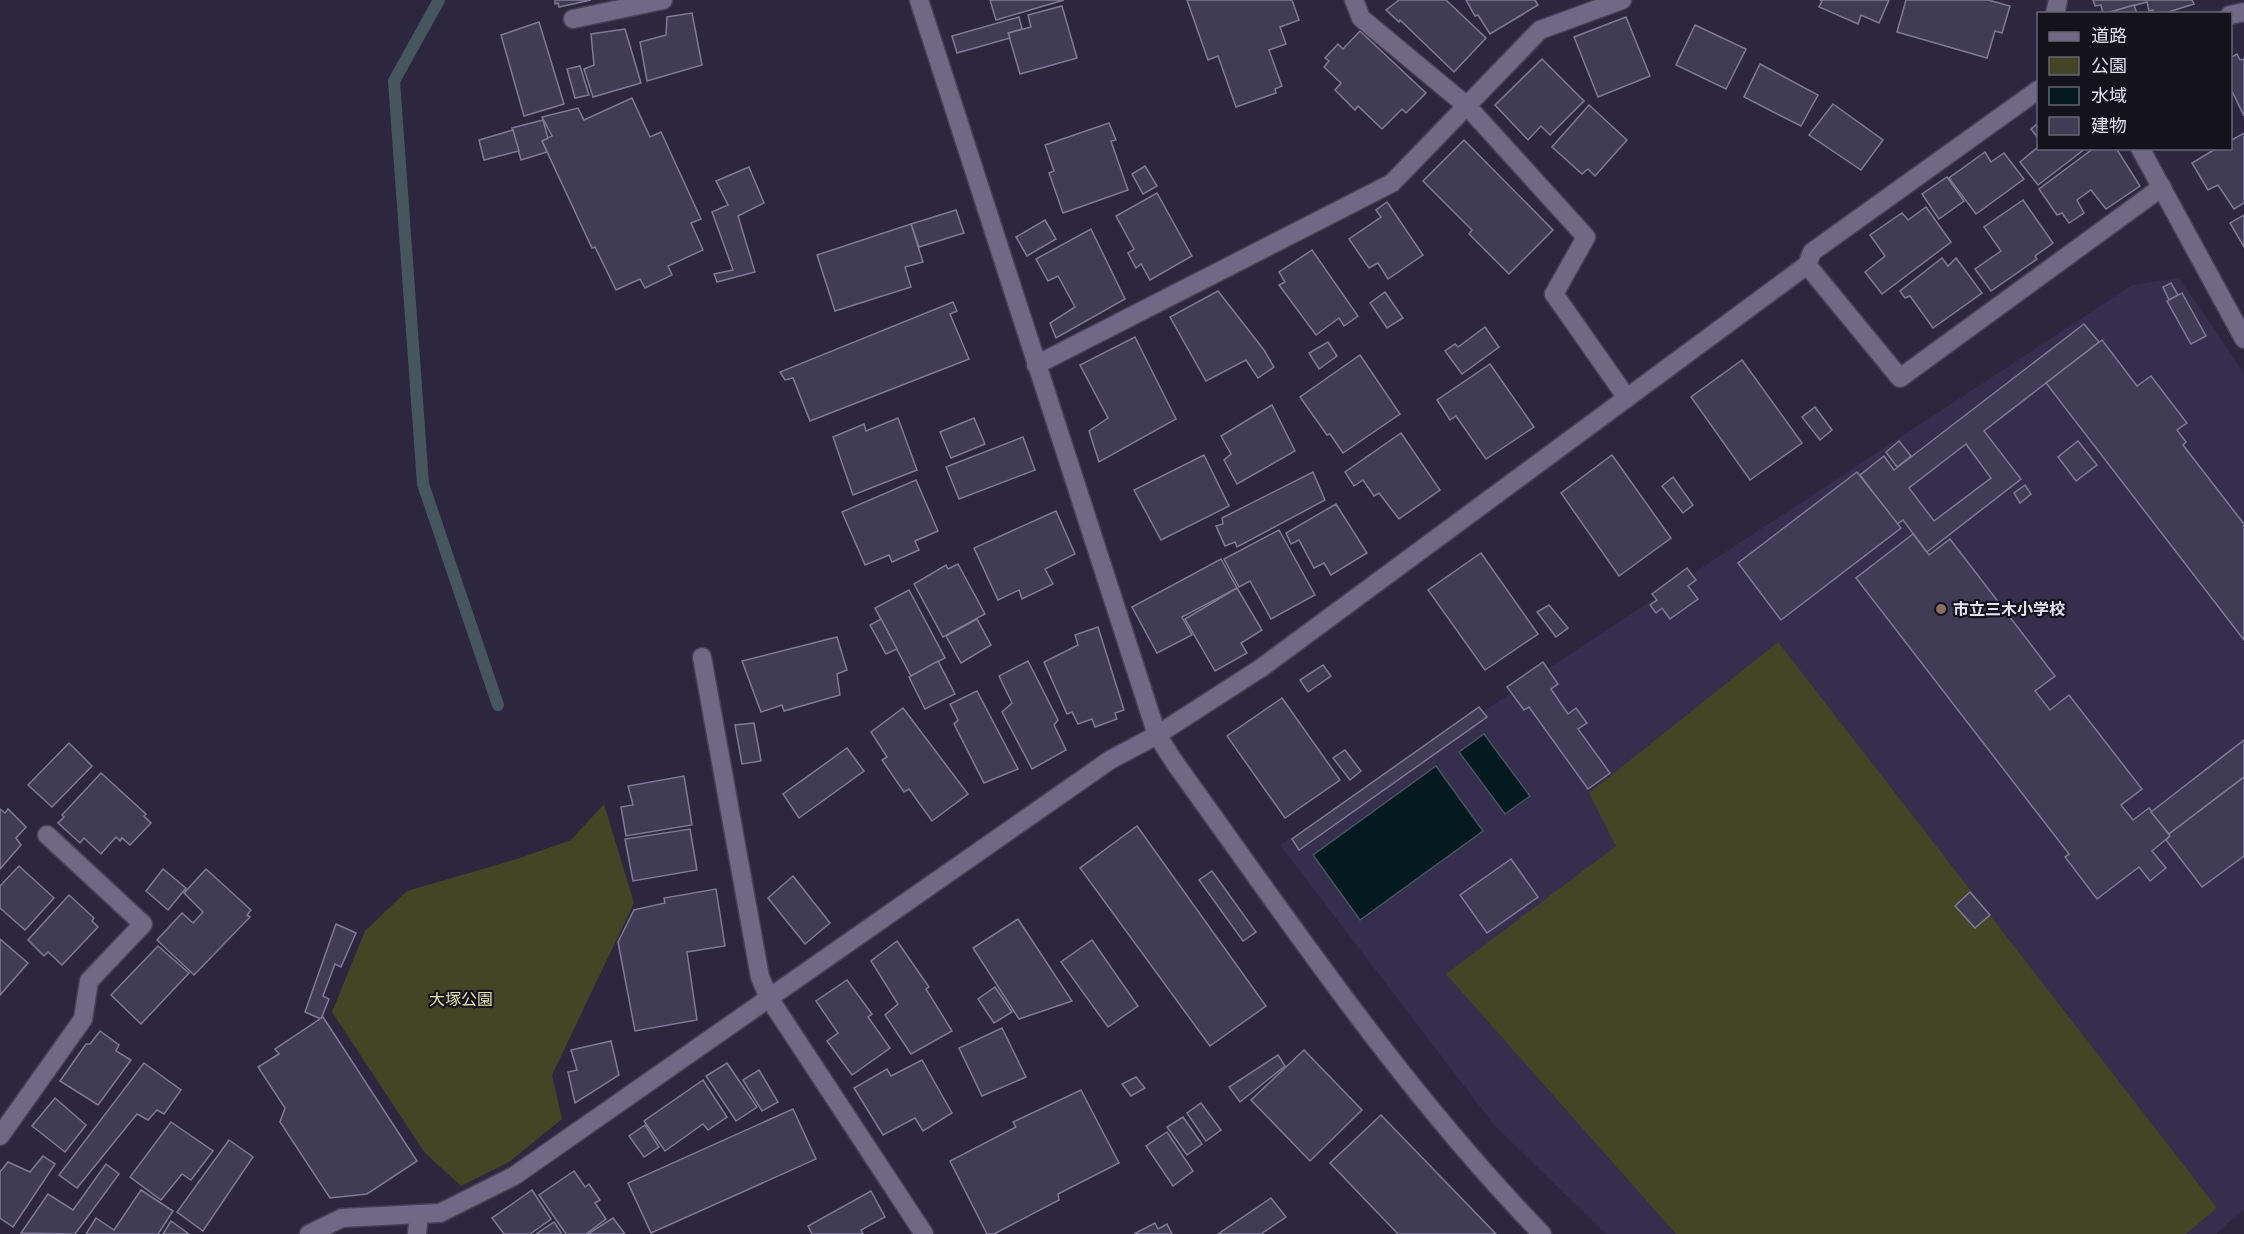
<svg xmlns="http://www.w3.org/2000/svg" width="2244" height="1234" viewBox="0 0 2244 1234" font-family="Rubik,'Noto Sans JP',sans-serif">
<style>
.built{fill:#352e4c}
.green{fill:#424625}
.water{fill:#031a21;stroke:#46565f;stroke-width:1.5}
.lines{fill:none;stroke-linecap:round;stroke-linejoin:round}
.stream{stroke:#46565f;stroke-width:12}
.building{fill:#413c55;stroke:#7f7a96;stroke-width:1.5;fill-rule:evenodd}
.street-casing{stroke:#474156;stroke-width:21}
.street{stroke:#6f6985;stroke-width:18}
.education-dot{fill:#8d6e63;stroke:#14121d;stroke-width:2}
.labels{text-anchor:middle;stroke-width:4.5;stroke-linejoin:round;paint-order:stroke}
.poi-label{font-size:16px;font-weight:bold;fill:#e4e1f1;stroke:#14121d;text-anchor:start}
.park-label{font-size:16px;fill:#e3eaa9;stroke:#14121d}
</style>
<rect width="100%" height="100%" fill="#2c273f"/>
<polygon class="built" points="2179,278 2244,373 2244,1209 2216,1234 1606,1234 1494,1125 1280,845 2132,285"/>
<g class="green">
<polygon points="1778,642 2217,1208 2186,1234 1676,1234 1446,974 1616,846 1589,793"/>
<polygon points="604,804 634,903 552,1075 562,1119 509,1162 461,1186 425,1153 332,1012 365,931 407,891 517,859 571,840"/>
</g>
<g class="water">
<polygon points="1484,734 1530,796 1505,814 1459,752"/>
<polygon points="1436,766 1483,831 1360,920 1313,855"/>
</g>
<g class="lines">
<polyline class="stream" points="439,0 394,81 423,484 498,705"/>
</g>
<g class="building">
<polygon points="555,0 591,0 559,7 558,3 555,4"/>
<polygon points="990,0 1064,0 996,20"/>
<polygon points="1187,0 1292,0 1299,20 1280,27 1286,44 1269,50 1282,86 1275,89 1276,93 1236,107 1218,56 1208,60"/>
<polygon points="1399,0 1446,0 1486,38 1454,72 1400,20 1399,22 1386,10"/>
<polygon points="1466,0 1535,0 1538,5 1490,34 1478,15 1475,16"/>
<polygon points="1820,0 1889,0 1879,23 1861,15 1858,24 1819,7 1822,1"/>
<polygon points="1906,0 1988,0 2010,6 2002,33 1995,31 1987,58 1897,32"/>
<polygon points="2093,0 2192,0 2194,4 2162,14 2153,14 2153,10 2149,11 2147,2 2103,14 2101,5 2095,6"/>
<polygon points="2134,5 2137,14 2104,14"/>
<polygon points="1062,6 1077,58 1020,74 1008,33 1031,27 1028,15"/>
<polygon points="692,13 702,65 647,81 640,42 666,35 667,17"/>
<polygon points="1019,17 1022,29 1008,33 1010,38 957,53 952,36"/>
<polygon points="1626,17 1650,76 1598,97 1574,37"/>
<polygon points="539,22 564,104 524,116 501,35"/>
<polygon points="1695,25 1746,49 1726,89 1676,65"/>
<polygon points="625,29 641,83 593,97 584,69 594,65 591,34"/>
<polygon points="1360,31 1426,93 1406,113 1402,109 1382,129 1358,106 1355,110 1335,90 1341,83 1324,67 1329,61 1325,58 1338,44 1343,49"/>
<polygon points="2237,54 2240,60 2244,59 2244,116 2230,87 2230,58"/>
<polygon points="1542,59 1584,101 1550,135 1541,126 1528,140 1495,105"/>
<polygon points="1760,64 1818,95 1801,126 1744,97"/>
<polygon points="580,66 589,95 575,98 567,69"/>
<polygon points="632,98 650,137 661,132 701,219 691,223 703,250 668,266 672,275 645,288 640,279 616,290 595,247 592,248 542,141 552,136 542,117 578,108 584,120"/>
<polygon points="1833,104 1883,140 1861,170 1809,135"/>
<polygon points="1589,105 1627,140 1595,176 1588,169 1582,174 1552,147"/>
<polygon points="543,120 548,138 542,141 547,152 521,160 512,128"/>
<polygon points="1109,123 1116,140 1111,141 1128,190 1063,213 1049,173 1054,171 1045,145"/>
<polygon points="2038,123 2038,138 2031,129"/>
<polygon points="513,130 519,151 484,160 479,140"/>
<polygon points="2244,133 2244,203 2234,209 2218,185 2208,190 2192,163 2217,148 2230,148 2230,141"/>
<polygon points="1464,140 1553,230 1509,274 1469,234 1472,230 1423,181"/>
<polygon points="2038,147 2038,148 2086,148 2038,185 2020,162"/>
<polygon points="2094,148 2116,148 2140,186 2106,209 2091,190 2077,200 2084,213 2069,223 2062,213 2057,215 2039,189"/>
<polygon points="1985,152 1991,162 2004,153 2024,179 1976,214 1949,178"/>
<polygon points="1145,166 1157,186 1143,194 1132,174"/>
<polygon points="749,167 764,203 738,216 755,272 717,282 714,274 733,270 712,212 728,205 716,181"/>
<polygon points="1947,177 1964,201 1939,219 1922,194"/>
<polygon points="1157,193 1192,256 1150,280 1141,264 1136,268 1128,253 1134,249 1116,216"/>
<polygon points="2023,200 2053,243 2035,256 2037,259 1991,291 1975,269 2001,251 1984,227"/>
<polygon points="1387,202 1423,255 1388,279 1378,263 1369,268 1349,239 1381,217 1376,210"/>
<polygon points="1926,207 1951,242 1882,294 1865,272 1885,256 1870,235 1902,213 1908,220"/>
<polygon points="956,210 964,233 919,247 911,224"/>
<polygon points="2244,215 2244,247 2230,223"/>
<polygon points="1045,220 1056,239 1027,256 1016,237"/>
<polygon points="911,224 923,262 905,267 911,287 835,311 817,255"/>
<polygon points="1091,229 1125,299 1056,338 1050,323 1075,307 1058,276 1048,281 1036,259"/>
<polygon points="1312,250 1358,316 1344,326 1339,318 1316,335 1279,285 1285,282 1279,272"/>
<polygon points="1942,258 1948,266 1956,258 1982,293 1933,328 1910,296 1905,298 1900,291"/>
<polygon points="2171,283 2178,295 2169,300 2163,287"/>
<polygon points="1218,291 1264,350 1274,367 1258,378 1246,360 1206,381 1170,317"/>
<polygon points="1385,292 1403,318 1387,328 1370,303"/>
<polygon points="2182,293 2206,336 2191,344 2167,301"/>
<polygon points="953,302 957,311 950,314 969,359 810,421 793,378 785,380 780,372"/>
<path d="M 2084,324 L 2099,342 L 1984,431 L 2021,479 L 1927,552 L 1903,520 L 1897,524 L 1860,475 L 1884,456 L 1894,470 ZM 1966,444 L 1991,478 L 1934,521 L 1909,488 Z"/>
<polygon points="1485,327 1499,347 1462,374 1445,351 1455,344 1458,347"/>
<polygon points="1135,337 1176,419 1099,462 1089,431 1108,418 1080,365"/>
<polygon points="2102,340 2137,386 2151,376 2187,423 2177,430 2186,442 2183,445 2244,524 2244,640 2046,383"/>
<polygon points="1328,342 1337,356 1319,369 1309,353"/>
<polygon points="1360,355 1400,414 1343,453 1330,434 1327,435 1300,397"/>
<polygon points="1742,360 1802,443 1750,480 1691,397"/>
<polygon points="1490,364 1534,427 1486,459 1456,416 1450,420 1437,400"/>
<polygon points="1272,405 1295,451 1237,484 1224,460 1231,454 1221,436"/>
<polygon points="1815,407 1832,430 1820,440 1802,417"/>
<polygon points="898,418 917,470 853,495 833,437 864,424 866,431"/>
<polygon points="974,418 985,444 951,458 940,432"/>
<polygon points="1401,433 1440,490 1399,519 1379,493 1374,496 1363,480 1354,486 1345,472"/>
<polygon points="1023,437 1035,470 959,499 946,467"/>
<polygon points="1899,441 1911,456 1897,467 1886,452"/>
<polygon points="2078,441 2097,465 2076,481 2058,457"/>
<polygon points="1204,455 1229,506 1161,540 1134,490"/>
<polygon points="1612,455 1671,538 1619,576 1561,493"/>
<polygon points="1313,472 1325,500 1237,547 1235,542 1225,546 1216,526 1223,524 1222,518"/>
<polygon points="1857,472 1901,528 1781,620 1738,563"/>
<polygon points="1673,477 1693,505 1683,513 1662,486"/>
<polygon points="916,480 938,531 915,541 919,550 892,562 889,555 865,565 842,512"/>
<polygon points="2025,485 2031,494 2020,503 2014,493"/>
<polygon points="1336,504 1367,553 1331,575 1324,563 1314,568 1299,540 1291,544 1286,533"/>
<polygon points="1056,511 1075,554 1045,569 1053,584 1022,599 1019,590 998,600 974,548"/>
<polygon points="1279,530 1315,595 1271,619 1250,581 1239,587 1224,559"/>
<polygon points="1913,534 1929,555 1950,539 2055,676 2035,691 2050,710 2069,695 2142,789 2121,805 2133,820 2149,808 2170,836 2152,851 2166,868 2150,881 2139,867 2097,899 2065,857 2069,854 1856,578"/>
<polygon points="1481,553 1538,634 1485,670 1428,590"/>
<polygon points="1221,559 1237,588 1182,617 1192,635 1157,653 1132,607"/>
<polygon points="958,564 985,614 943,637 914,584 946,565 948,569"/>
<polygon points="1687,568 1696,580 1688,586 1698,599 1670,619 1662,608 1656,613 1650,605 1657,600 1652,594"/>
<polygon points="1237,588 1262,630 1241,643 1247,653 1215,671 1185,619"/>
<polygon points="909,590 945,658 911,676 875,608"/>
<polygon points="1549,605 1568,628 1556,637 1537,612"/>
<polygon points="881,619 897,649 886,654 870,625"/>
<polygon points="977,619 991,645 961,663 946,636"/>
<polygon points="1098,627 1124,710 1115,713 1117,719 1095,727 1092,719 1078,724 1072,712 1067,714 1044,662 1078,645 1075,635"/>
<polygon points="837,637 847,670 837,674 840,695 784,711 782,705 761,712 742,661"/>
<polygon points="938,661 955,694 925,709 909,677"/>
<polygon points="1028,661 1058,720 1054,725 1066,750 1032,769 1002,712 1012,703 999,676"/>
<polygon points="1543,662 1558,684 1551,689 1568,714 1576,708 1587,723 1578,729 1610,773 1588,789 1529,707 1524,710 1507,687"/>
<polygon points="1323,665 1331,676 1308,692 1300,680"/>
<polygon points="977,691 1018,769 984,783 954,724 958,720 950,704"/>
<polygon points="1282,698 1340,780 1285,818 1227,736"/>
<polygon points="1479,707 1487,717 1299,850 1292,839"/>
<polygon points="903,708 968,794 932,821 909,789 904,792 882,760 887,757 871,732"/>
<polygon points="754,723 761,761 742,764 735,725"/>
<polygon points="2244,740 2244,777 2169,834 2151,812"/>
<polygon points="69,743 92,766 52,807 28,785"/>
<polygon points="847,748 864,771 799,818 783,794"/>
<polygon points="1345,750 1361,771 1350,780 1333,758"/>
<polygon points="101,773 146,814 144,816 151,823 130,845 122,838 120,841 116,837 101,854 84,838 80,843 58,823 64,817 62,815"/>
<polygon points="684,776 692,825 626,836 621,807 633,805 628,786"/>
<polygon points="2244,777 2244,856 2202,887 2166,840 2170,836 2169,834"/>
<polygon points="0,809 5,813 8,809 26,827 16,838 21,845 0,869"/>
<polygon points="1137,826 1266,1006 1210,1046 1080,868"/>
<polygon points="690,829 697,870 633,881 625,839"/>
<polygon points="1511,859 1538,897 1487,933 1460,895"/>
<polygon points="19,866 54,898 25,930 0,908 0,886"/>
<polygon points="163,869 186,888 168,910 146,891"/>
<polygon points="206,869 251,910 247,915 250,917 194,975 157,940 182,913 193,923 203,912 184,893"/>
<polygon points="1212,871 1256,932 1243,941 1199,880"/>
<polygon points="793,876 830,923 805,944 768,898"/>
<polygon points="716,889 725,946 687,952 697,1020 635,1031 618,942 634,910 665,903 664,898"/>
<polygon points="1970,892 1990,915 1975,928 1955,906"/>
<polygon points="69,895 94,918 92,921 98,927 62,965 48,952 44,956 28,940"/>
<polygon points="1018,919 1072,1001 1019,1019 973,948"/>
<polygon points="336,924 356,933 341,967 335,964 323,996 329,999 321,1019 305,1012"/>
<polygon points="0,939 28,963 0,995"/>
<polygon points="1092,940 1138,1006 1108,1027 1061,962"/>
<polygon points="897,941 929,987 926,989 952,1031 911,1054 885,1015 898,1004 871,961"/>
<polygon points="158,946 189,973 141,1024 111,995"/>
<polygon points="847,980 872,1014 868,1017 890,1048 852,1075 827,1041 838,1033 816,1001"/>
<polygon points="995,987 1012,1012 994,1023 978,999"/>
<polygon points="323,1017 417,1161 367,1194 330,1198 280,1122 285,1108 258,1067 279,1054 275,1049"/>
<polygon points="1002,1028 1026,1077 982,1096 959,1048"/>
<polygon points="100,1031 119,1045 116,1051 131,1060 98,1105 60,1081 86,1044 90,1044"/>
<polygon points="611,1041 619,1075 575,1103 568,1072 577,1070 571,1050"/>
<polygon points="1304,1050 1362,1110 1310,1161 1251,1100"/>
<polygon points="1278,1055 1285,1066 1240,1102 1229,1087"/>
<polygon points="922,1060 952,1113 923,1131 915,1118 883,1135 854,1088 887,1069 891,1076"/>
<polygon points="144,1063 181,1090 164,1114 157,1110 148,1120 137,1114 77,1188 59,1175"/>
<polygon points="727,1063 757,1107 736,1121 706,1076"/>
<polygon points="759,1070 778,1102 762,1111 743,1080"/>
<polygon points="1136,1077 1145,1088 1131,1096 1122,1084"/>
<polygon points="703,1080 727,1117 708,1130 703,1124 665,1151 644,1121"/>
<polygon points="1081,1090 1119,1163 1058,1194 1059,1200 994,1234 987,1234 950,1161 1016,1127 1013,1122"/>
<polygon points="55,1098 86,1125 65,1152 32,1126"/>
<polygon points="1201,1103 1221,1130 1206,1141 1187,1113"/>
<polygon points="793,1109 816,1159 651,1233 628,1183"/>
<polygon points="1381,1115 1496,1234 1398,1234 1330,1163"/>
<polygon points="1183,1117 1202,1144 1187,1155 1167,1127"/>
<polygon points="171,1122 213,1151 191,1180 182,1174 161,1200 130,1177"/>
<polygon points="645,1125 659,1147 644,1157 629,1136"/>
<polygon points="1167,1132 1193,1171 1173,1186 1146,1146"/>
<polygon points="229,1140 253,1157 203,1231 177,1212"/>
<polygon points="43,1156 55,1164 13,1227 0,1218 0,1172 8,1162 30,1172"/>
<polygon points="106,1164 119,1174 75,1234 21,1233 48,1194 73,1210"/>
<polygon points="574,1171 585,1187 589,1184 600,1200 595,1203 606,1219 586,1234 566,1234 539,1195"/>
<polygon points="141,1190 173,1211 158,1234 86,1234 96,1218 114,1230"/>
<polygon points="532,1190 551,1219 530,1234 504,1234 492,1218"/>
<polygon points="871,1191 885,1217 861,1230 863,1234 812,1234 808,1226"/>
<polygon points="1271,1198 1286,1217 1261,1234 1218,1234"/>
<polygon points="613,1218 625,1234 588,1234"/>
<polygon points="171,1221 189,1234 163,1234"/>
<polygon points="554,1222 562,1234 536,1234"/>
<polygon points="1155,1223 1158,1229 1167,1224 1172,1234 1134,1234"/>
</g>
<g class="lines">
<g class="street-casing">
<g id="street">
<path d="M 919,0 L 1157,735 L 1175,763 C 1291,924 1403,1091 1542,1234"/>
<polyline points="1354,0 1361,18 1467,106 1586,237 1554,294 1627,398"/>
<polyline points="2055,14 2058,0"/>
<polyline points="2230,15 2244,12"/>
<polyline points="573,19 663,0"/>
<polyline points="2038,90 1812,252 1807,265 1900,378 2162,187"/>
<polyline points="2140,148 2244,339"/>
<polyline points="1036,365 1392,183 1540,30 1622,0"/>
<polyline points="702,657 760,977 769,998 924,1234"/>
<polyline points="0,1136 83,1019 89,981 143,924 47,835"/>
<polyline points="309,1234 342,1218 440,1213 514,1176 1110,760 1157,735 1261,668 1807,265"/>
<polyline points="417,1234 419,1214"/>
</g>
</g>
<use href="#street" class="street"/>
</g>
<circle class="education-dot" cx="1941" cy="609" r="6"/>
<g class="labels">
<g class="poi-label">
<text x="1953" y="615">市立三木小学校</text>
</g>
<g class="park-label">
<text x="461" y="1005">大塚公園</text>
</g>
</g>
<rect x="2037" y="12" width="195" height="138" fill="#14121d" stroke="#676572" stroke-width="1.5"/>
<rect x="2049" y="32" width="30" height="9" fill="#6f6985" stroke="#676572" stroke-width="1.5"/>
<text x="2091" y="42" font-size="18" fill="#e4e1f1">道路</text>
<rect x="2049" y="57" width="30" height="18" fill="#424625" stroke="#676572" stroke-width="1.5"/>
<text x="2091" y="72" font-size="18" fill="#e4e1f1">公園</text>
<rect x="2049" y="87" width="30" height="18" fill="#031a21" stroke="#676572" stroke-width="1.5"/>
<text x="2091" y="102" font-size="18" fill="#e4e1f1">水域</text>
<rect x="2049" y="117" width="30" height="18" fill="#413c55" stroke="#676572" stroke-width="1.5"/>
<text x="2091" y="132" font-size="18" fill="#e4e1f1">建物</text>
</svg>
